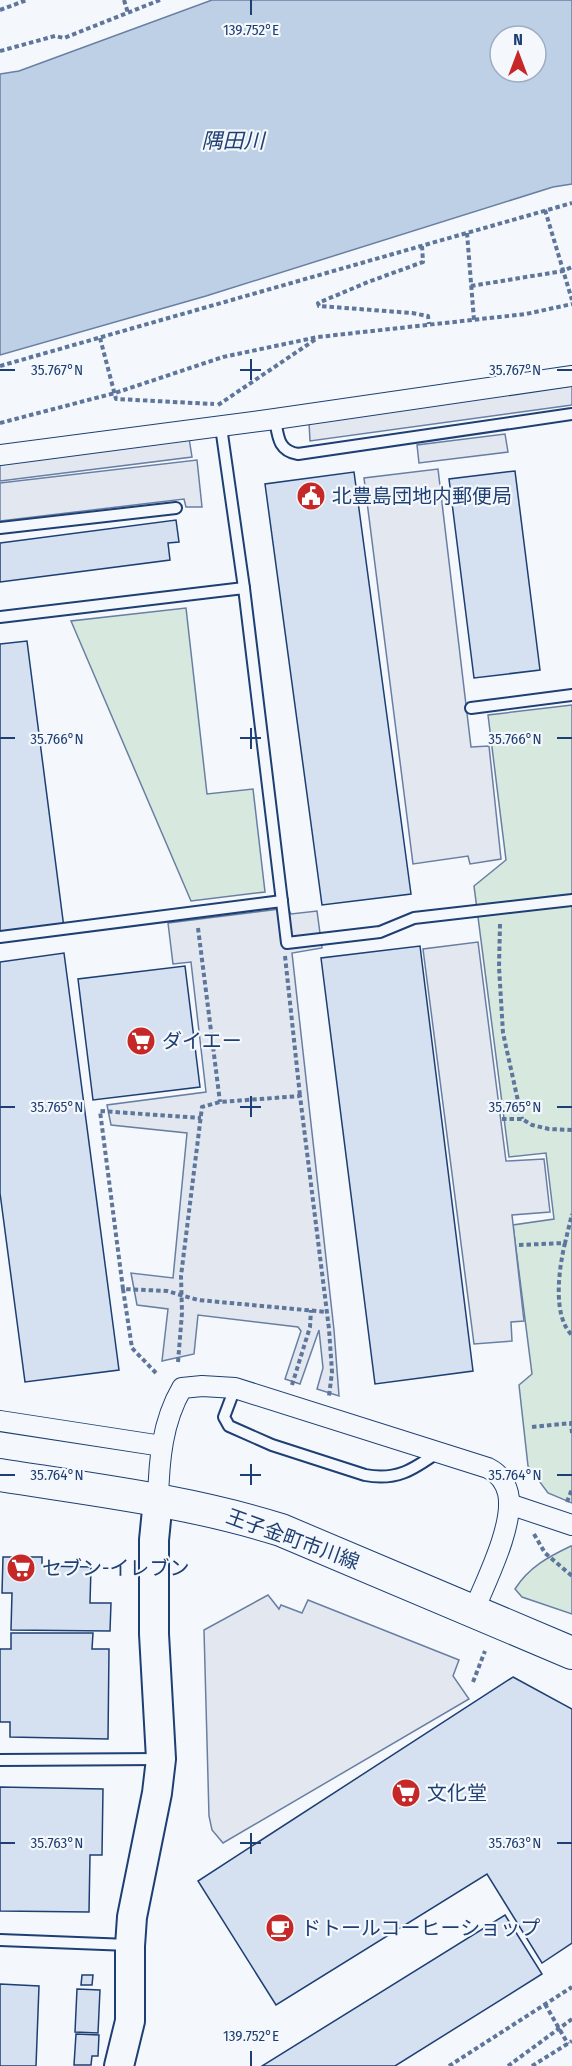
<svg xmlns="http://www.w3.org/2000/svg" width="572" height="2066" viewBox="0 0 572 2066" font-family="'Fira Sans Condensed','Noto Sans JP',sans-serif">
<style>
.green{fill:#d7e8df;stroke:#687fa3;stroke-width:1.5}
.parking{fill:#e3e8f0;stroke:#687fa3;stroke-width:1.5}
.water{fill:#bed0e5;stroke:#687fa3;stroke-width:1.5;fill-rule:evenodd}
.building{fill:#d5e0f0;stroke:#1d3f73;stroke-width:1.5}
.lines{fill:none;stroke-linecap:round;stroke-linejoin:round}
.lane-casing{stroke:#1d3f73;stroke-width:14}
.street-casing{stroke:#1d3f73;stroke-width:22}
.secondary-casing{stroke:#1d3f73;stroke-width:32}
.primary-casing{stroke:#1d3f73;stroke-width:34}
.path{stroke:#5e769c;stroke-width:4;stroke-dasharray:4.5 3;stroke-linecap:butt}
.lane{stroke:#f4f7fb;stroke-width:10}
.street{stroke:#f4f7fb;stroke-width:20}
.secondary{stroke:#f4f7fb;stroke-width:28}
.primary{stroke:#f4f7fb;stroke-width:32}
.ticks{fill:none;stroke:#1d3f73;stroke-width:2}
.labels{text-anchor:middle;stroke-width:4.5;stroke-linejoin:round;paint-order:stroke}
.poi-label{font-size:20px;fill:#1d3f73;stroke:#f4f7fb;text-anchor:start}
.street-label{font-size:20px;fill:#1d3f73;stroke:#f4f7fb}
.water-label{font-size:21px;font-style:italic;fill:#1d3f73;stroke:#f4f7fb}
.ticks-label{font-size:15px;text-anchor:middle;fill:#1d3f73;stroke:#f4f7fb;stroke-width:4.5;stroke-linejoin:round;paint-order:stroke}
</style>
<rect width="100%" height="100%" fill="#f4f7fb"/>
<g class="green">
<polygon points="186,608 207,794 253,789 265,892 191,901 71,621"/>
<polygon points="572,705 572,1503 548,1493 528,1466 519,1385 532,1374 513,1225 554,1219 546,1153 509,1157 474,886 506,860 488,715"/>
<path d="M 571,1546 L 572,1546 L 572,1614 L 522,1597 L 515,1589 C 529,1567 548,1557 571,1546 Z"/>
</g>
<g class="parking">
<polygon points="572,386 572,405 310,441 309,422"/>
<polygon points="505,434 508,452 419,463 417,445"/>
<polygon points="189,438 192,457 0,481 0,463"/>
<polygon points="197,460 202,507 186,507 184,499 0,521 0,483"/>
<polygon points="438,469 471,747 489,746 501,859 470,864 468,856 413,864 364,478"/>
<polygon points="288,908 291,914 317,911 322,948 292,953 334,1330 339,1396 317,1389 323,1368 319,1330 300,1384 285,1379 301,1331 298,1327 198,1315 194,1354 162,1361 168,1309 137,1305 131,1273 173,1278 187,1133 111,1125 107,1105 206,1092 191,962 173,964 168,923"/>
<polygon points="478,942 506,1161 544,1159 550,1212 512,1215 524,1321 511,1322 512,1341 474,1344 423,949"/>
<polygon points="268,1595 279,1609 281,1605 302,1613 308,1600 459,1660 453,1676 469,1699 223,1843 212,1830 209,1816 204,1630"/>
</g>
<path class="water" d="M 212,0 L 572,0 L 572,184 L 553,187 L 206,296 L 0,355 L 0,74 L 19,71 ZM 500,36 L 536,36 L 536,72 L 500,72 Z"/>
<g class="building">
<polygon points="515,471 540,670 474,678 449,479"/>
<polygon points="354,472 411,894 322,905 265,484"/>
<polygon points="176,520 179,542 168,543 170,560 0,582 0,543"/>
<polygon points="27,641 64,928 0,936 0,644"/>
<polygon points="420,946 473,1371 375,1384 321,958"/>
<polygon points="64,953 119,1370 25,1382 0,1193 0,962"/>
<polygon points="185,966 200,1087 93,1100 78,979"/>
<polygon points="3,1557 42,1557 42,1566 91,1567 90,1603 111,1603 110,1631 11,1630 12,1593 2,1593"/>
<polygon points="11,1633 93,1633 92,1649 109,1649 108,1739 10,1737 10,1722 0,1722 0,1649 11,1649"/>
<polygon points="513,1677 572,1709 572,1943 542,1963 487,1874 276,2005 198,1881"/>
<polygon points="0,1787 103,1789 102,1855 90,1855 89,1912 0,1911"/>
<polygon points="505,1915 542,1974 395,2066 262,2066"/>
<polygon points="82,1975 93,1975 92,1985 81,1985"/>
<polygon points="0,1984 39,1986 36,2066 0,2066"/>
<polygon points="77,1989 100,1990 98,2033 75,2032"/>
<polygon points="76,2034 99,2035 98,2056 92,2056 91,2065 74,2065"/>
</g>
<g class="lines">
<g class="lane-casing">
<g id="lane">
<path d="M 275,419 C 278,436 278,451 298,454 L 572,414"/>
<polyline points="0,528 176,508"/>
<polyline points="244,588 287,943 380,932 414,918 572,900"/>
<polyline points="0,617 244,588 221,427"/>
<polyline points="471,708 572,695"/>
<polyline points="0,937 282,901"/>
<path d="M 235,1388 L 224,1417 L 229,1426 L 272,1445 L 365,1475 C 396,1481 413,1470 438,1452"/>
<polyline points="0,1760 161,1759"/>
<polyline points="0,1940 129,1945"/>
</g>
</g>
<g class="street-casing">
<g id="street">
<polyline points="0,455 275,419 572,376"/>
<polyline points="0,1421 162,1446"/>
<path d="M 158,1500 C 159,1461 162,1422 182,1388 L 202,1386 L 235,1388 L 488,1468 C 498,1473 505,1481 508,1493 C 515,1524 486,1581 474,1610"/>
<polyline points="509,1504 572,1525"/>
</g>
</g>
<g class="secondary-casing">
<polyline id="secondary" points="119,2066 130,2021 130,1946 132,1917 157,1793 161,1759 154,1634 154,1540 158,1500"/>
</g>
<g class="primary-casing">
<path id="primary" d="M 0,1475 C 95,1490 189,1501 281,1530 L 572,1653"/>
</g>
<g class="path">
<polyline points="124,0 128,13"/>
<polyline points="0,10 27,0"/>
<polyline points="0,51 55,36 64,38 160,0"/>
<polyline points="545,210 572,300"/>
<polyline points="467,233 474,320"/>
<polyline points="422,246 423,262 368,282 318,303 319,306 412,313 428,316 429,324"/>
<polyline points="471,286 563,271 572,267"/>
<polyline points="100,338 116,399 214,404"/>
<polyline points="0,366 572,203"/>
<polyline points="218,405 316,339"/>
<polyline points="0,423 115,393 223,357 318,337 526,314 572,304"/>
<polyline points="500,924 499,967 503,1033 522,1119"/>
<polyline points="198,928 220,1102"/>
<polyline points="285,956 300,1096"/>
<polyline points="502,1119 522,1119 532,1125 549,1129 572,1130"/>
<path d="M 565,1243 C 559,1268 552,1316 572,1335"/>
<polyline points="519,1245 565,1243 572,1214"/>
<polyline points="123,1289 100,1111 201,1118"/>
<polyline points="178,1362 182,1313 181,1276 202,1107 220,1102 300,1096 329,1329 332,1372 329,1396"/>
<polyline points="156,1373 132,1348 123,1289 167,1291 198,1300 327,1312"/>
<polyline points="292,1385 310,1327 311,1310"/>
<polyline points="532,1427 571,1423 572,1433"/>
<polyline points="567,1502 572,1489"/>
<polyline points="534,1534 545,1553 572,1576"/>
<polyline points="473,1682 485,1651"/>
<polyline points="545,2004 568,2044"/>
<polyline points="449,2066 572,1987"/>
<polyline points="508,2066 572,2019"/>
<polyline points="532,2066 572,2041"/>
</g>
<use href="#lane" class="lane"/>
<use href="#street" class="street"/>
<use href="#secondary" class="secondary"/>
<use href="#primary" class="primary"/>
</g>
<path class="ticks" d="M 251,0 L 251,15M 251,359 L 251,380M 0,370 L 15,370M 240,370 L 261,370M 557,370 L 572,370M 251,728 L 251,749M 0,738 L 15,738M 240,738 L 261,738M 557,738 L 572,738M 251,1096 L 251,1117M 0,1107 L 15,1107M 240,1107 L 261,1107M 557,1107 L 572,1107M 251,1464 L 251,1485M 0,1475 L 15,1475M 240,1475 L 261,1475M 557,1475 L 572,1475M 251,1833 L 251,1854M 0,1843 L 15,1843M 240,1843 L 261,1843M 557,1843 L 572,1843M 251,2051 L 251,2066"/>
<defs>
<g id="civic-disc" transform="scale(1.5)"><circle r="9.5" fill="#c62828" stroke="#f4f7fb"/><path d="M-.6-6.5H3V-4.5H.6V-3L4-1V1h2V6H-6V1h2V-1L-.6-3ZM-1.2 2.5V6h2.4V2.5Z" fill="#fff"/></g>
<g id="supermarket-disc" transform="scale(1.5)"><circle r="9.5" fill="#c62828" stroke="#f4f7fb"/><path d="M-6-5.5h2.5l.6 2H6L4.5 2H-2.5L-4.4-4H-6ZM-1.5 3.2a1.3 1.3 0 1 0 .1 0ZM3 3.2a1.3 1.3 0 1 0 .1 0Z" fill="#fff"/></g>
<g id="cafe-disc" transform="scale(1.5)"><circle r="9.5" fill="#c62828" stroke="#f4f7fb"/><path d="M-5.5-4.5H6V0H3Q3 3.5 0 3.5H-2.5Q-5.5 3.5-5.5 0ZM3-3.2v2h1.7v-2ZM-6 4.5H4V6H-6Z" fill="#fff"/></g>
</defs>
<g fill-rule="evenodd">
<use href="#civic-disc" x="311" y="496"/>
<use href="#supermarket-disc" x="141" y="1041"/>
<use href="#supermarket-disc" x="21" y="1568"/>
<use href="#supermarket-disc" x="406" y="1793"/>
<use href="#cafe-disc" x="280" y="1928"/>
</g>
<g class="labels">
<g class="poi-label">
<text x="332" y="503">北豊島団地内郵便局</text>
<text x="162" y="1048">ダイエー</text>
<text x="42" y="1575">セブン-イレブン</text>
<text x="427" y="1800">文化堂</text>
<text x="301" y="1935">ドトールコーヒーショップ</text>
</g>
<g class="street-label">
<text transform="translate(293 1539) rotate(20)" y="7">王子金町市川線</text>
</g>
<g class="water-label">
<text x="233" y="148">隅田川</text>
</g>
</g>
<g class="ticks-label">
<text x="251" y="35">139.752°E</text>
<text x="57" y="375">35.767°N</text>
<text x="515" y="375">35.767°N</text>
<text x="57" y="744">35.766°N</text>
<text x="515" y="744">35.766°N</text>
<text x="57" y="1112">35.765°N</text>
<text x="515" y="1112">35.765°N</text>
<text x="57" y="1480">35.764°N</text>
<text x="515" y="1480">35.764°N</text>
<text x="57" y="1848">35.763°N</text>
<text x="515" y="1848">35.763°N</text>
<text x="251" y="2041">139.752°E</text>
</g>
<g transform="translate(518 54)"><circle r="28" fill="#f4f7fb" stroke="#9eadc5" stroke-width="1.5"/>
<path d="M0-4.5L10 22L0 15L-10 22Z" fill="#c62828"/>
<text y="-9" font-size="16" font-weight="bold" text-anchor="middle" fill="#1d3f73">N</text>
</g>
</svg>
